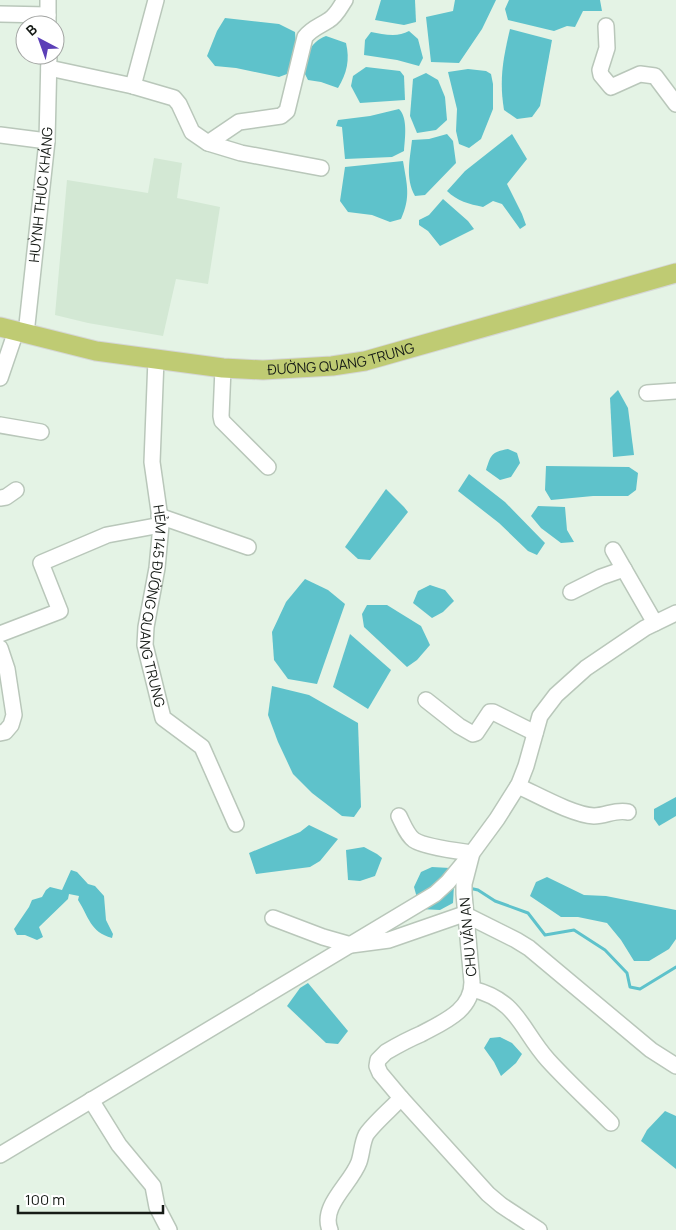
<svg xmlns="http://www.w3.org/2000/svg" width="676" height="1230" viewBox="0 0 676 1230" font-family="Manrope,sans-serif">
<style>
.built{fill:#d3e8d4}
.water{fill:#5ec2cb}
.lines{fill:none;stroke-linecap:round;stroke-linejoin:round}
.stream{stroke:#5ec2cb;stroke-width:3}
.minor-casing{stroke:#b9c7ba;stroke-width:18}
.major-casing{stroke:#d5d6d5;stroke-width:21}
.minor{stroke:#fff;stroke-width:15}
.major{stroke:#bfcb73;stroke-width:19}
.labels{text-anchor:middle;stroke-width:4.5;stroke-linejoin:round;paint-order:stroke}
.street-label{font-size:14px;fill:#161b16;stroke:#fff}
</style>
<rect width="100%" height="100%" fill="#e4f3e5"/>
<polygon class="built" points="154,158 182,163 177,198 220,207 208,284 176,279 163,336 88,323 55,315 67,180 148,193"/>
<g class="water">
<polygon points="381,0 415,0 416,22 404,25 375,20"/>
<polygon points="455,0 496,0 482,29 459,63 431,62 426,17 453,11"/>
<polygon points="509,0 600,0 602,11 583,11 575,27 567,26 554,31 508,20 505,9"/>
<polygon points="225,18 279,24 295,32 296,46 287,74 279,77 236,68 215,66 207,56 217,31"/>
<path d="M 510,29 L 552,40 L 540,106 L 532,117 L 517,119 L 504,110 C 499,79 503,59 510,29 Z"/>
<path d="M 409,31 L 418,39 L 423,58 L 419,66 L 397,60 L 364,55 L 365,40 L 371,32 C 383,34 397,38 409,31 Z"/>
<path d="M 326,36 L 346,43 C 350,60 347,73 338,88 L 321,82 L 308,80 L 303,70 C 308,54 309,43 326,36 Z"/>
<polygon points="366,67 400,71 404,76 405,100 360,103 351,86 353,76"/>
<polygon points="468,69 486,71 491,74 493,84 493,109 481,139 469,148 459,144 456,131 457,109 448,72"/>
<polygon points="426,73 438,80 445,97 447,120 436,130 417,133 410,116 413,79"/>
<path d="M 399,109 C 408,118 405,138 404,151 L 392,157 L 345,159 L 342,127 L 336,126 L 338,120 L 370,116 Z"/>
<path d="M 447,134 L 453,141 L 456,163 L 425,195 L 415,196 C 405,178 410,159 412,140 L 429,139 Z"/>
<path d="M 512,134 L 527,159 L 507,184 L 522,214 L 526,225 L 520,229 L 502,204 L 493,201 L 483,207 C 469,204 457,201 447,191 L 465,171 Z"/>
<path d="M 403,161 C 407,185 411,197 401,219 L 390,222 L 372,215 L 348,212 L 340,201 L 345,167 Z"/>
<polygon points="443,199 468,221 474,229 440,246 428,231 419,225 419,220 429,215"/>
<polygon points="618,390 628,408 634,455 613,457 610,398"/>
<path d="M 508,449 L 517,453 L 520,463 L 511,477 L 500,480 L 486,470 C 491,455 491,452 508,449 Z"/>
<polygon points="546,466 629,467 638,473 636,490 628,496 593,496 551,500 545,490"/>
<polygon points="469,474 505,502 545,543 537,555 528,551 499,523 458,491"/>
<polygon points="386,489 404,507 408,512 370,560 358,559 345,547"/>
<polygon points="538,506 565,507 567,530 574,542 561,543 541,528 531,516"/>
<polygon points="305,579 328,590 345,604 317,684 288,679 274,660 272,632 286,602"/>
<polygon points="430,585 445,590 454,601 443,612 432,618 413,603 418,591"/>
<polygon points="367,605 387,605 421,626 430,645 417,660 407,667 364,627 362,614"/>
<polygon points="350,634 391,670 368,709 333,687"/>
<polygon points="272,686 309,695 358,723 361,807 354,817 342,816 312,793 293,774 278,742 268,715"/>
<polygon points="676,797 676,816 659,826 654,819 654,809"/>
<polygon points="309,825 338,839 320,861 310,867 256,874 249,853 300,832"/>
<polygon points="364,847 377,854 382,858 375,876 360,881 348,880 346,850"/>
<polygon points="432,867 450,868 454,886 453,903 440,910 420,909 414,887 421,872"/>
<path d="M 71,870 L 77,872 L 88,884 L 95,886 L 104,896 L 106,920 L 113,934 L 112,938 C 90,932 89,917 78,900 L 79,896 L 69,894 L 68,899 L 39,927 L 43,937 L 37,940 L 25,935 L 17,935 L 14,929 L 29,907 L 32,900 L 42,897 L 46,890 L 50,887 L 62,890 Z"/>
<polygon points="547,877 584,895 606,896 676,910 676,939 669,949 649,961 634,961 621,940 607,923 578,917 561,917 530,896 536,882"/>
<polygon points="308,983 348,1031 338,1044 326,1043 287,1006 300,988"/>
<polygon points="500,1037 512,1043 522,1054 516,1063 501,1076 494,1062 484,1048 490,1038"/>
<polygon points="665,1111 676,1116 676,1169 641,1141 647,1130"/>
</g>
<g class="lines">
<polyline class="stream" points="469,888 478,890 495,901 528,913 545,935 574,930 605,950 627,973 630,987 640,989 676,967"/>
<g class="minor-casing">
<g id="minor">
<polyline points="48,0 48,24"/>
<polyline points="0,14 48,15"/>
<polyline points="606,26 607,48 600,70 601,75 611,87 640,74 655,76 676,104"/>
<polyline points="49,68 133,86 174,98 179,104 192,132 208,143 241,153 321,168"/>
<polyline points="133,86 156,0"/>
<polyline points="0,135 47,141"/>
<path d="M 208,143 L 239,122 L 281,116 L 287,111 L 305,37 C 312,28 320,26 329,20 C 337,15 340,7 345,0"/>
<path id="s1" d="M 26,334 L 47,141 L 49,55"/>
<path id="s2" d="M 156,359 L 152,462 L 161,525 L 157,568 L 146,627 L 145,645 L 163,718 L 202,747 L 236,824"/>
<polyline points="223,368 221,416 222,421 268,467"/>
<polyline points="0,378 16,331"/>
<polyline points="647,393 676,391"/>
<polyline points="0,425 41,432"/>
<polyline points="0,498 6,497 16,490"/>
<polyline points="159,516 248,547"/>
<polyline points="613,550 655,623"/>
<polyline points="571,592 601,577 624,569"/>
<polyline points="0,634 60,611 41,563 107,535 161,525"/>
<polyline points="0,648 7,669 14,715 11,725 5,732 0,733"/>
<polyline points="426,700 459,726 473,734 476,733 490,712 493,712 535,733"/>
<path d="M 518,786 C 538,795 573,815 594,816 C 606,816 616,809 628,812"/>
<polyline points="273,918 323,937 351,945 389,940 464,914 516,940 529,948 651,1050 676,1066"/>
<path d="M 472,989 C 518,1000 521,1030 548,1060 C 568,1082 590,1102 611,1123"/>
<polyline points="91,1100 119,1145 153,1186 157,1207 169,1230"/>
<path d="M 0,1155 L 435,894 L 448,882 L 472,853 C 458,851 424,847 414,840 C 407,835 403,824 399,816"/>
<path d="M 330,1230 C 320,1206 351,1184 359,1162 C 362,1153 362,1143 366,1135 C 372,1125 392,1108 401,1098"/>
<path d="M 539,1230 L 501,1205 L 488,1194 L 401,1098 L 380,1073 L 377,1066 L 378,1060 L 386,1052 C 398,1045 409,1039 421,1034 C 443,1022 472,1011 472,982 L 464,894 L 464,884 L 472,853 L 497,819 L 519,784 L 526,766 L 540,716 L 556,695 L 586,668 L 645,628 L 676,613"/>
</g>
</g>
<g class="major-casing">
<g id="major">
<path id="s3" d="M 0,327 L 96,351 L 223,368 L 263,370 L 332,366 L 365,361 L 676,273"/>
</g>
</g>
<use href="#minor" class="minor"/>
<use href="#major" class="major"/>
</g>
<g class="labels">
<g class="street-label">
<text dy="5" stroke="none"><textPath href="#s1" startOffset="140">HUỲNH THÚC KHÁNG</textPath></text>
<text dy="5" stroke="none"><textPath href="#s3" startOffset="346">ĐƯỜNG QUANG TRUNG</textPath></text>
<text dy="5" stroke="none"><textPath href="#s2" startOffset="249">HẺM 145 ĐƯỜNG QUANG TRUNG</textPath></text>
<text transform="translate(468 937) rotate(-95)" y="5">CHU VĂN AN</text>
</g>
</g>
<g transform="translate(40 40) rotate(319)"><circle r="24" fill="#ffffff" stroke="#a2a4a2"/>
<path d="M0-4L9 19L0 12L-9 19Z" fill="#5b3fb7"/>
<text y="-8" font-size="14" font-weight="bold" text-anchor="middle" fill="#161b16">B</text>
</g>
<path d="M18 1205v8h145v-8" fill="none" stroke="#161b16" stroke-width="2.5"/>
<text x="25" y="1205" font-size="15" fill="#161b16" stroke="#ffffff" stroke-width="4" paint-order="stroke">100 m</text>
</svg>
